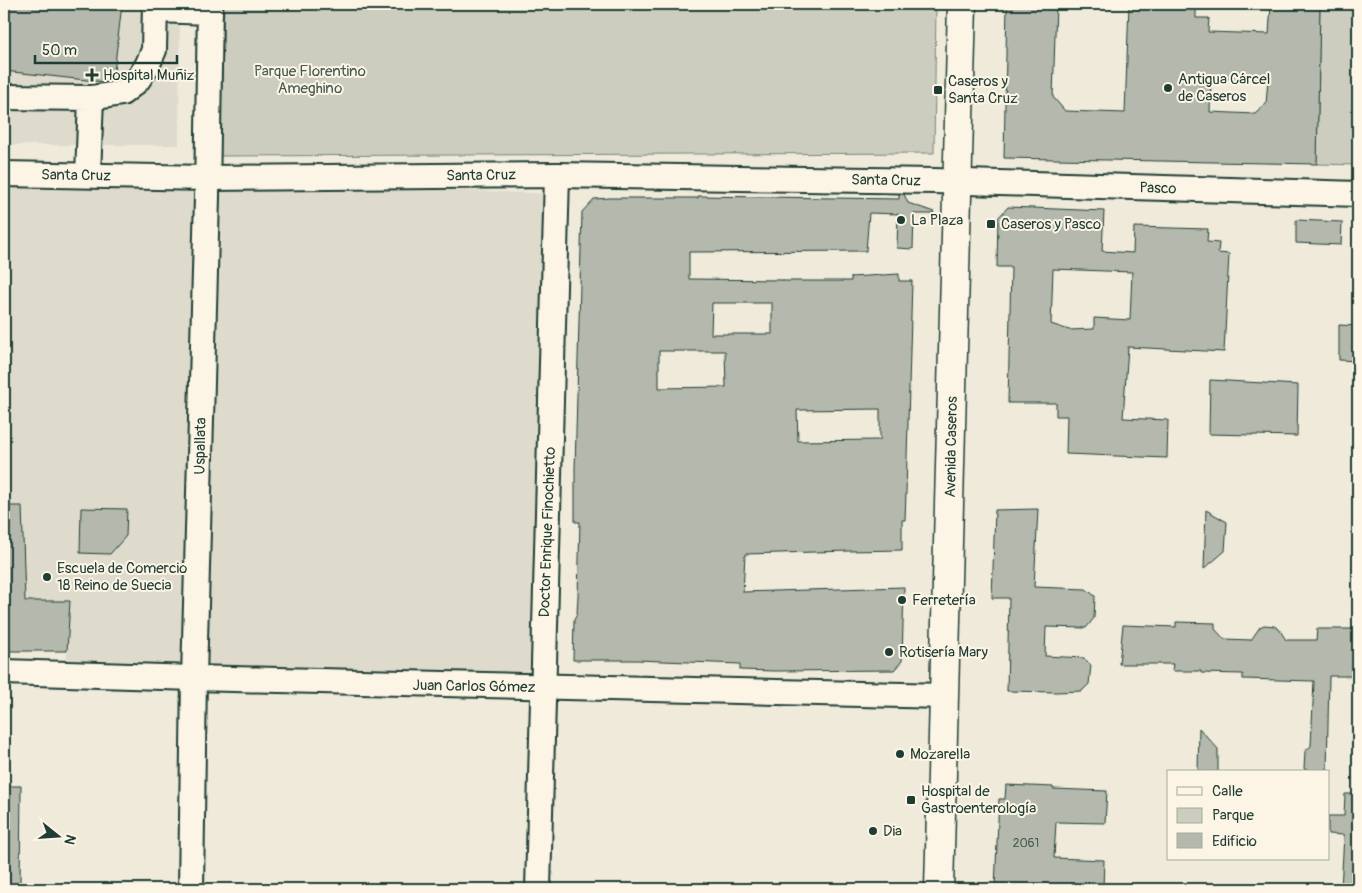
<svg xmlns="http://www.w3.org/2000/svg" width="1362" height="893" viewBox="0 0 1362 893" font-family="Pangolin,sans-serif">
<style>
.built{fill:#dedbcc}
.green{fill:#cccdbf;stroke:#76857a}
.building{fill:#b5b9ad;stroke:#1f3d34;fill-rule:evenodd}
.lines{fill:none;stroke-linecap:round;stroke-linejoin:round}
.minor-casing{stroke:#1f3d34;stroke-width:28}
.major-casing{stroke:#1f3d34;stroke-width:31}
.minor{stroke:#fcf5e5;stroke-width:24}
.major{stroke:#fcf5e5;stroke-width:28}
.poi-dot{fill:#1f3d34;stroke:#fcf5e5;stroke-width:2}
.labels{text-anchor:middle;stroke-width:4;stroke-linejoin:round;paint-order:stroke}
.number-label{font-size:12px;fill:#445c52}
.park-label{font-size:15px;fill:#425a50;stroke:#fcf5e5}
.poi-label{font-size:15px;fill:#1f3d34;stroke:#fcf5e5;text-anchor:start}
.street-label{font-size:15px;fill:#1f3d34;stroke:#fcf5e5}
</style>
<rect width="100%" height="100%" fill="#efeada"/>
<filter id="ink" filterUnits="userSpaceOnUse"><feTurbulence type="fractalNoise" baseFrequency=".02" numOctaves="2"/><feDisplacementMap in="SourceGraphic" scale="10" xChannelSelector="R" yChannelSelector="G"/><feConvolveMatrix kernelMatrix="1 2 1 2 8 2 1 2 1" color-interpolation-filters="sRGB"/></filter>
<g filter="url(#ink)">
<g class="built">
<polygon points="4,4 180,4 179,145 4,145"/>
<polygon points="4,172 554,194 537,680 66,671 67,651 4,651"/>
</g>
<g class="green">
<polygon points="224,4 936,4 934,153 220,156"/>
<polygon points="1320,4 1358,4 1358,165 1317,164"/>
</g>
<g class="building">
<polygon points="4,4 122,4 113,81 104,82 4,71"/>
<path d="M 1007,4 L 1056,4 L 1053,97 L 1065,111 L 1125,113 L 1129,4 L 1196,4 L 1196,18 L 1209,18 L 1208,32 L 1269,34 L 1271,4 L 1320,4 L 1317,164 L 1004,158 ZM 1211,78 L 1268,80 L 1266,104 L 1255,114 L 1210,112 Z"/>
<path d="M 899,194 L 904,194 L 908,203 L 934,212 L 933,214 L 914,214 L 913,249 L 897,248 L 898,214 L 869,213 L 866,251 L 689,252 L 689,279 L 783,280 L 783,281 L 851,281 L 851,277 L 899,274 L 899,281 L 912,281 L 906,492 L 905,520 L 902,520 L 902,550 L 849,551 L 745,554 L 743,592 L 904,587 L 902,661 L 894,670 L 775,671 L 740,670 L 740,664 L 637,660 L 573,660 L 574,620 L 577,614 L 578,596 L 580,522 L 575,522 L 575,469 L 582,212 L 594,199 L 610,198 L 698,198 L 698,196 L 899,199 ZM 712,303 L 772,303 L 772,334 L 711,334 ZM 659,351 L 725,351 L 726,387 L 659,388 ZM 880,409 L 880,440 L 798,441 L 797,410 Z"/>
<path d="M 1008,207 L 1104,211 L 1102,251 L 1133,253 L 1134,227 L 1208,229 L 1207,242 L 1219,243 L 1218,253 L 1229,254 L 1224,352 L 1128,347 L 1123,418 L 1168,420 L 1167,458 L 1066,454 L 1067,416 L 1056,416 L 1056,403 L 1008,403 L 1011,267 L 997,267 L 998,218 ZM 1053,269 L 1132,272 L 1130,320 L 1094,318 L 1094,329 L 1069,330 L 1051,324 Z"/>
<polygon points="1296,220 1342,222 1341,245 1296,243"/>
<polygon points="1339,325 1358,326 1358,361 1339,360"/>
<polygon points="1210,380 1298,385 1297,436 1209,434"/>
<polygon points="4,506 22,506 25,601 70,601 67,651 4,651"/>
<polygon points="81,508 127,509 126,536 110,554 80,553"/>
<polygon points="1038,509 1034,587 1086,589 1095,596 1094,618 1086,628 1046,627 1045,656 1084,658 1091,665 1089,684 1082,691 1056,692 1007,691 1009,598 992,598 995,510"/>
<polygon points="1206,510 1227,522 1225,551 1204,569"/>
<polygon points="1176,622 1215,623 1215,629 1224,639 1251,640 1260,627 1264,625 1274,626 1279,629 1286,640 1316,640 1317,629 1354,629 1354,632 1358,632 1358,676 1329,676 1327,772 1314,772 1304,769 1305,751 1311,746 1314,681 1243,679 1243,674 1201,673 1201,671 1172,671 1173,664 1119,664 1123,625 1176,627"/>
<polygon points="1199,728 1218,749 1218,772 1198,772"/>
<polygon points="1006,785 1053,787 1053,789 1107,791 1105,823 1056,822 1054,858 1104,860 1103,889 1000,889 1000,888 995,887 999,799 1005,799"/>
<polygon points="4,786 21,786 20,885 4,885"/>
<polygon points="1345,794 1358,794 1357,889 1341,889 1344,835 1328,834 1328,816 1344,816"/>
</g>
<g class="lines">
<g class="minor-casing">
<g id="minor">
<polyline points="155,10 210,12"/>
<polyline points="4,97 91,98 88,175"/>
<polyline points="91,98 122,93 137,81 147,66 154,50 155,4"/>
<polyline points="4,174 207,178 557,175 934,181 1358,194"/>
<polyline points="4,672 194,678 944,696"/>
<polyline points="191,889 194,678 207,197 210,4"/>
<polyline points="538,889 557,175"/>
</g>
</g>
<g class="major-casing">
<polyline id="major" points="939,889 962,4"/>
</g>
<use href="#minor" class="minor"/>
<use href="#major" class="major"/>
</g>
</g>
<g class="poi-dot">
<path d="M89.5 67.5h5v5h5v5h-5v5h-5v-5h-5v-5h5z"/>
<circle cx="1168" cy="88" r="5"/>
<rect x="933" y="85" width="10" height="10" rx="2.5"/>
<circle cx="901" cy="220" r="5"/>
<rect x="986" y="219" width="10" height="10" rx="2.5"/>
<circle cx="47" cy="577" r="5"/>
<circle cx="902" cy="600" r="5"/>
<circle cx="889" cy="652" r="5"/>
<circle cx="900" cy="754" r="5"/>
<rect x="906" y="795" width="10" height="10" rx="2.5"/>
<circle cx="873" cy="831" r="5"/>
</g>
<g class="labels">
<g class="number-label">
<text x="1026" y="847">2061</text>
</g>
<g class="park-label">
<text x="310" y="76">Parque Florentino<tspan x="310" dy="17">Ameghino</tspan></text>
</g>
<g class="poi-label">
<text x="103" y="80">Hospital Muñiz</text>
<text x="1178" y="84">Antigua Cárcel<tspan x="1178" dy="17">de Caseros</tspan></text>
<text x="948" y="86">Caseros y<tspan x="948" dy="17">Santa Cruz</tspan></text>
<text x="911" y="225">La Plaza</text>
<text x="1001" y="229">Caseros y Pasco</text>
<text x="57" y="573">Escuela de Comercio<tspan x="57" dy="17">18 Reino de Suecia</tspan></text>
<text x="912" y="605">Ferretería</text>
<text x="899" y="657">Rotisería Mary</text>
<text x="910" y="759">Mozarella</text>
<text x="921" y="796">Hospital de<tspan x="921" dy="17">Gastroenterología</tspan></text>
<text x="883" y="836">Dia</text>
</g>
<g class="street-label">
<text transform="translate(76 175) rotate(1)" y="5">Santa Cruz</text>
<text transform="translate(481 175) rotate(-1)" y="5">Santa Cruz</text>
<text transform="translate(886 180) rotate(1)" y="5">Santa Cruz</text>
<text transform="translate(1158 188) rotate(2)" y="5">Pasco</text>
<text transform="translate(200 446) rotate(-89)" y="5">Uspallata</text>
<text transform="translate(951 447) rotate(-89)" y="5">Avenida Caseros</text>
<text transform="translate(547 532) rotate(-88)" y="5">Doctor Enrique Finochietto</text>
<text transform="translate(474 686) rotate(1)" y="5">Juan Carlos Gómez</text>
</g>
</g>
<rect width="1362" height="893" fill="none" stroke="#fcf5e5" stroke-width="20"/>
<rect x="10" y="10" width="1342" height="873" fill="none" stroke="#1f3d34" stroke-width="2" filter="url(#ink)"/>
<rect x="1167" y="770" width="162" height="90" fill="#fcf5e5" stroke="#a4ab9e"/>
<rect x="1177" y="787" width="25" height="8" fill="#fcf5e5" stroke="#a4ab9e"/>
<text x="1212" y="796" font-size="15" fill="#1f3d34">Calle</text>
<rect x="1177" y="808" width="25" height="15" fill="#cccdbf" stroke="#a4ab9e"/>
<text x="1212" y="820" font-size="15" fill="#1f3d34">Parque</text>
<rect x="1177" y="833" width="25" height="15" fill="#b5b9ad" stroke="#a4ab9e"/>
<text x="1212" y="846" font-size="15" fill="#1f3d34">Edificio</text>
<g transform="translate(58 836) rotate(107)" stroke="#fcf5e5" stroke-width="4" paint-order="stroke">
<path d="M0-4L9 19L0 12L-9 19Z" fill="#1f3d34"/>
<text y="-8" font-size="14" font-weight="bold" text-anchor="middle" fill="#1f3d34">N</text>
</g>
<path d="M35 55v8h142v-8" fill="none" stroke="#1f3d34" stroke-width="2.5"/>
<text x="42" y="55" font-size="15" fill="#1f3d34" stroke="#fcf5e5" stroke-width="4" paint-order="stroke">50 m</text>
</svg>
